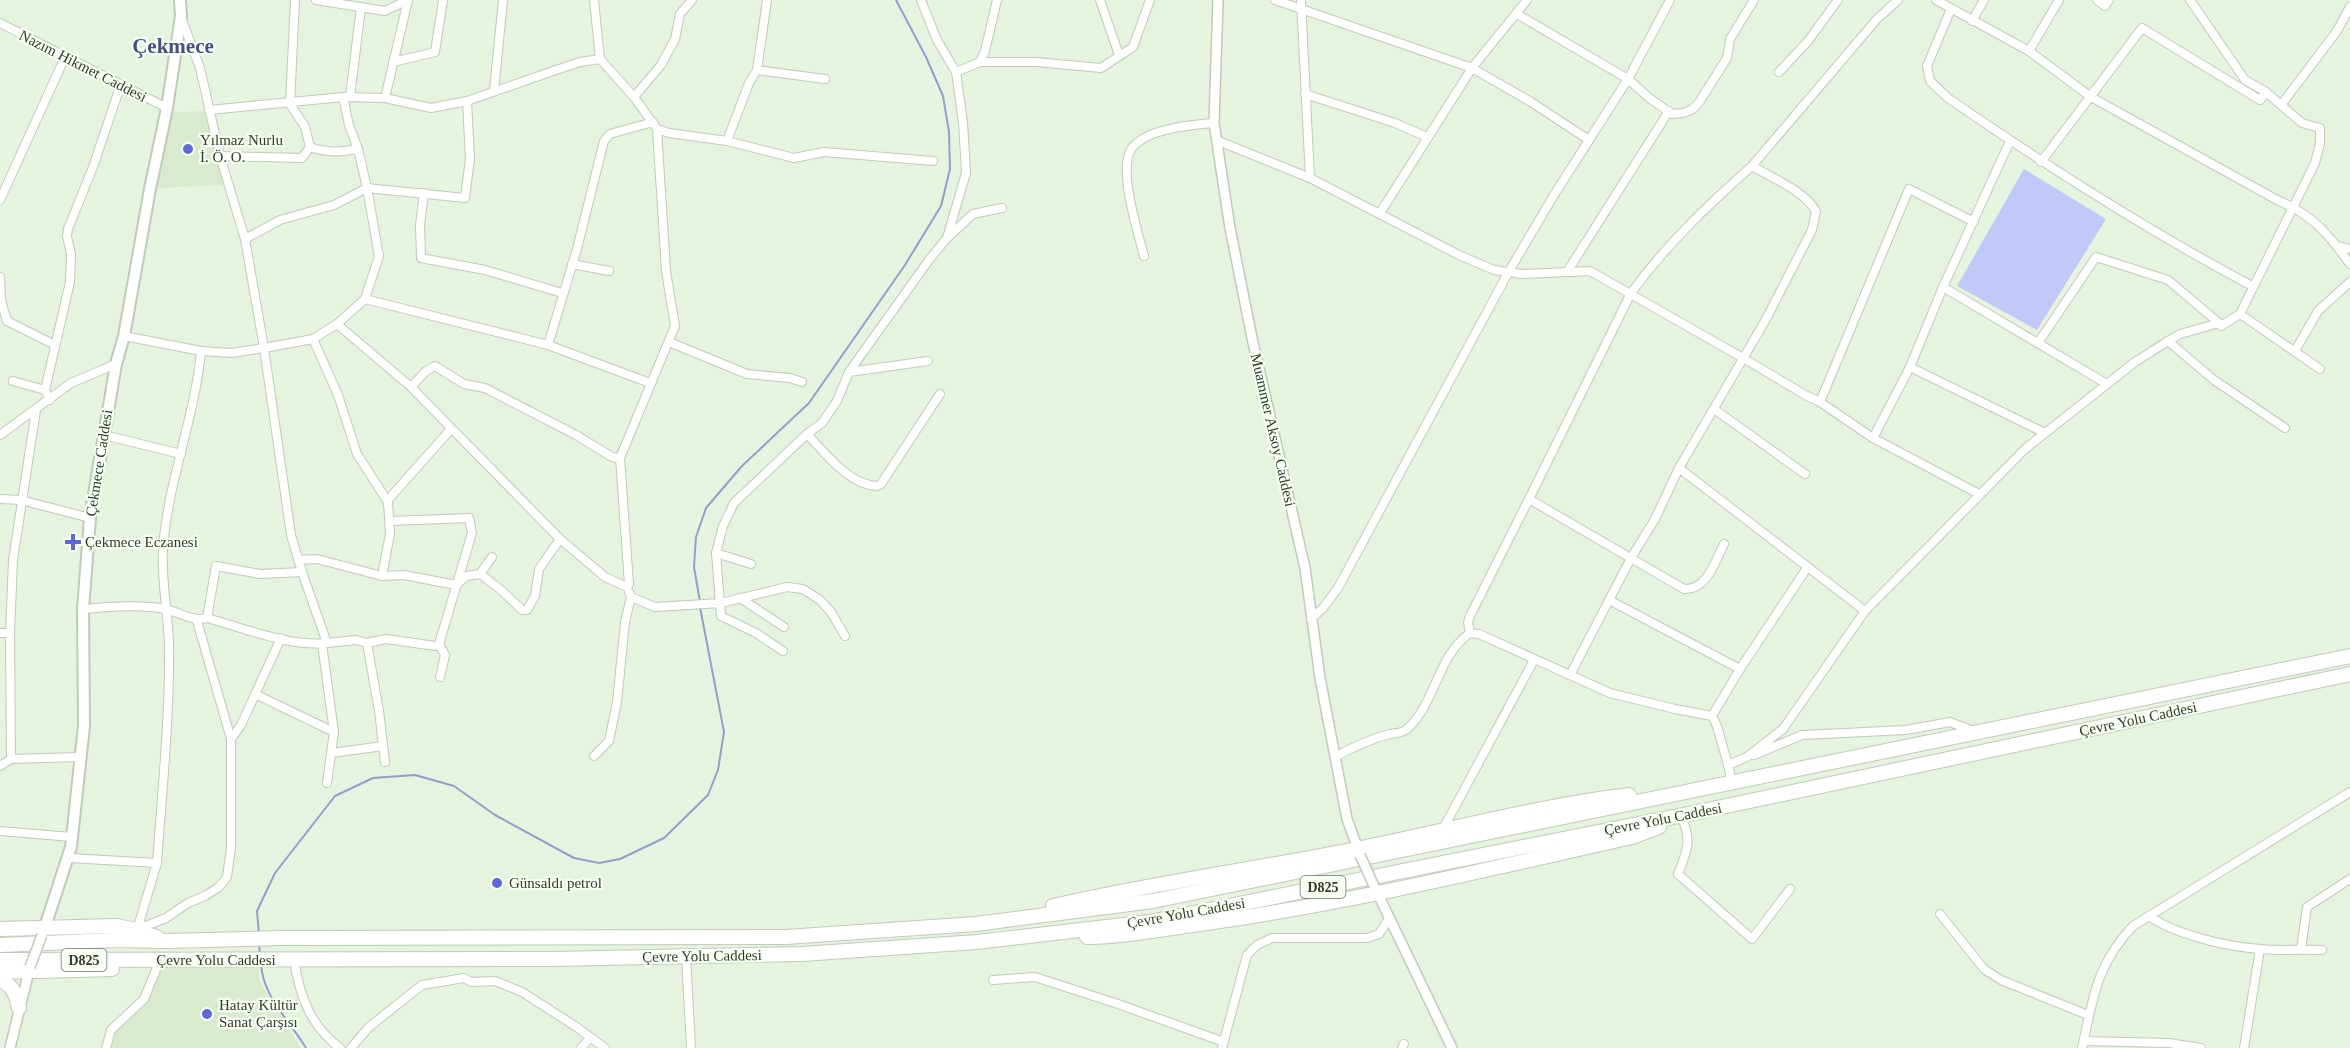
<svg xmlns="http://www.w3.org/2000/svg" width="2350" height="1048" viewBox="0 0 2350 1048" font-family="Georgia,serif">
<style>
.built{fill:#d9eacf}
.pitch{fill:#c0c9f7}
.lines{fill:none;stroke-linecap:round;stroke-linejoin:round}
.stream{stroke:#949dce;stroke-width:2}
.minor-casing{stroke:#bfcbb8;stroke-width:10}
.tertiary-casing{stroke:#bfcbb8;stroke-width:12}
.secondary-casing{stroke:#bfcbb8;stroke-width:14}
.trunk-casing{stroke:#bfcbb8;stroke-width:16}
.minor{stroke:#fff;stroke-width:8}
.tertiary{stroke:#fff;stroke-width:9}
.secondary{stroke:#fff;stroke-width:10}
.trunk{stroke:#fff;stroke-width:14}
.tertiary-bridge-casing{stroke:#bfcbb8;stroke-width:12;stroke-linecap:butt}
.tertiary-bridge{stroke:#fff;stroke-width:9}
.poi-dot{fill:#5f67df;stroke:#f7fff3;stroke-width:2}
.labels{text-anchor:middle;stroke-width:4.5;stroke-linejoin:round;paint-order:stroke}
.shield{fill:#f7fff3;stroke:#6e746b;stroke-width:1.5}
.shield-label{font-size:14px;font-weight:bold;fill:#343931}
.street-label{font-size:15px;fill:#343931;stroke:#f7fff3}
.poi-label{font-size:15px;fill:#343931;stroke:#f7fff3;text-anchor:start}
.district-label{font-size:21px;font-weight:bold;fill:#474e8b;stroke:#f7fff3}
</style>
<rect width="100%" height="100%" fill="#e6f3df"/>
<g class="built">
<polygon points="204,111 227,185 152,188 168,113"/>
<polygon points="258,962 259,981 301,1048 111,1048 115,1031 148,1001 162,964"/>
</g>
<polygon class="pitch" points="2024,169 2106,219 2037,330 1957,286"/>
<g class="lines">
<g class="stream">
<polyline points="700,602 694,567 696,537 706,508 742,466 809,403 905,265 941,206 950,169 949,132 943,96 926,57 896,0"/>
<polyline points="259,934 257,911 275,873 335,796 373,778 415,775 454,786 495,815 574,858 599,863 620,859 664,838 708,795 718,770 724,732 700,607"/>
<polyline points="259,943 260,955"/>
<path d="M 261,964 C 263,997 289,1020 306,1048"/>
</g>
<g class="minor-casing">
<g id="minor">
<polyline points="295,0 290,104 305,127 310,147"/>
<polyline points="316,0 385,11 408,0"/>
<polyline points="921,0 937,40 956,72"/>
<polyline points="1100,0 1119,55"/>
<polyline points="1275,0 1472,68 1531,102 1589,140"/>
<polyline points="1301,0 1310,178"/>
<path d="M 1936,0 L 2029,51 L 2091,97 L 2279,201 C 2312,214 2330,236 2350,264"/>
<polyline points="2097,0 2105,6 2109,0"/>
<path d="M 1951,9 L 1927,66 L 1930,81 L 1948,98 C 2048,167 2145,229 2252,286"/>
<polyline points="1517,14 1628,79 1648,97 1672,114 1683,113 1693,109 1700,101 1727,58 1730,39 1754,0"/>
<polyline points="182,20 200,68 220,156 245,239 264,348 291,535 302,572 327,643 356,640 367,643 386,639 435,646 439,644 472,533 469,518 390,521"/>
<polyline points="1972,21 1984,0"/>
<polyline points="0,23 167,108"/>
<polyline points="2029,51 2059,0"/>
<polyline points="393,62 435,52 443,0"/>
<polyline points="980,62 985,51 997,0"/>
<polyline points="757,70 825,79"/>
<polyline points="1779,72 1808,41 1838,0"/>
<polyline points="494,91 503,0"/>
<polyline points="1305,94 1395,123 1427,137"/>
<polyline points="350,97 361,7"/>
<polyline points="634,97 661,65 675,39 680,14 692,0"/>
<polyline points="385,98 408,0"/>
<polyline points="2281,105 2337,31 2350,7"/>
<polyline points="209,110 343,97 385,98 431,108 467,101 556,70 580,62 600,59"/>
<polyline points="657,129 669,133 727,141 794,158 824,152 933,161"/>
<polyline points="1216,140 1310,178 1459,255 1494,270 1522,274 1590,271 1743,358 1807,396 1820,402 1873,438 1979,494"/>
<polyline points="727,141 749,83 757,70 767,0"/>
<path d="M 220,156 L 302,158 L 310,147 C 327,153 341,152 358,149"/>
<polyline points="2041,162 2142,28 2260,100 2266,92"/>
<polyline points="1752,166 1877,19 1898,0"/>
<polyline points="424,193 420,225 421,258 485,270 562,293"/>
<polyline points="0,200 65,57"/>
<polyline points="1380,213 1472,68 1527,0"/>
<polyline points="947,238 966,173 963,122 956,72 980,62 1036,62 1101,68 1133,47 1150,0"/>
<polyline points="245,239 280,220 334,205 367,188 465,198 470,159 467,101"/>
<polyline points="2337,246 2350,249"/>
<path d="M 1144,256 C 1138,232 1117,168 1132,148 C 1147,128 1192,125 1214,123"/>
<polyline points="572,264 609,271"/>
<polyline points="1567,272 1669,111"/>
<polyline points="0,277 1,300 7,321 55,345"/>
<polyline points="1943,287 2107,384"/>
<polyline points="365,299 548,345 650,383"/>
<polyline points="2240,314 2320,369"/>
<polyline points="337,324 411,387 560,539 605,577 627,587 629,584 620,458 675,326 666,271 657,129 634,97 600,59 594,0"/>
<polyline points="124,336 201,351 231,353 264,348 313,339 337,324 365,299 379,256 367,188 358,149 349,125 343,97"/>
<polyline points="313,339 338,395 357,454 388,502 390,534 382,576 404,575 456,585 467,576 480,574 492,557"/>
<polyline points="2168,341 2214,380 2285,428"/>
<polyline points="669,342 747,374 790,378 802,382"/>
<polyline points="2038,343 2096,257 2168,280 2219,323"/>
<polyline points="548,345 577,249 604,141 610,134 653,122"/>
<polyline points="2295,351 2318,311 2350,282"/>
<polyline points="1910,367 2045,433"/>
<polyline points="849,372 929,260 947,238 973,214 1002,208"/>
<polyline points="13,381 45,390"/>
<polyline points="411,387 426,371 435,366 464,384 485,388 576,435 612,457 620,458"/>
<polyline points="50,400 45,390 70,282 71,254 67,236 68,229 93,167 121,84"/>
<polyline points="1820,402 1909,189 1974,222"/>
<polyline points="1714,409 1805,474"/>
<path d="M 807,434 C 825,453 849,485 877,486 L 881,484 L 940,394"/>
<polyline points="0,435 71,383 116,364"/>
<polyline points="104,435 181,454"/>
<polyline points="1873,438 1910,367 1943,287 2010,141"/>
<polyline points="1679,468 1865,611"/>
<polyline points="0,499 21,500 90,518"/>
<path d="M 1529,499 L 1631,293 C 1666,245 1708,205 1752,166 C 1772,178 1803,190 1816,211 L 1812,230 L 1765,321 L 1679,468 L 1655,519 L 1631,558 L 1570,675"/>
<polyline points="387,501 451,429"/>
<polyline points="716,553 751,564"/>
<polyline points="298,560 317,559 382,576"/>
<polyline points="480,574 500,589 522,610 527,610 535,596 539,569 560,539"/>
<polyline points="631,597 655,607 721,603 787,587 803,589 820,600 831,612 845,636"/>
<polyline points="740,598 784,627"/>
<polyline points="1609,600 1740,669"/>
<path d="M 83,609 C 108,607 141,604 165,609 C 180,612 191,622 207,618 C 243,628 290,647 327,643"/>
<polyline points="207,618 216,566 260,574 302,572"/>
<polyline points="1311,619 1323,608 1338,588 1508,273 1554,195 1628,79 1670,0"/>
<polyline points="197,621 231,739"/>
<polyline points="0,633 10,633"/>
<path d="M 1470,633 L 1468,622 L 1470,616 L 1529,499 L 1684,589 C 1707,590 1715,562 1724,544"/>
<polyline points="367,643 379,711 385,762"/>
<polyline points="322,644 334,732 327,783"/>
<polyline points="439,644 445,655 440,677"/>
<polyline points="783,651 756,633 721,616 716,553 723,526 734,503 807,434 822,423 837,401 849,372 928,361"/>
<polyline points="255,694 334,732"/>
<polyline points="1712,716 1740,669 1807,568"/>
<polyline points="332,753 383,746"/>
<polyline points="1754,755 1802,735 1906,730 1950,722 1973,731"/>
<polyline points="594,756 609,741 617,702 625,622 631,597 629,592"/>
<path d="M 1335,757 C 1353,747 1370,739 1390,734 C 1396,733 1403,733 1407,729 C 1436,703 1437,656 1470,633 L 1479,634 L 1610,693 L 1675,709 L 1712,716 L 1717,726 L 1728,765"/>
<polyline points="11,759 10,633 13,560 36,410"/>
<polyline points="0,766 11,759 79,757"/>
<polyline points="1732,782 1728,765 1747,757 1783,729 1865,611 2025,449 2135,362 2168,341 2180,334 2219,323 2221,326 2240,314 2315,163 2320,144 2320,128 2302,123 2266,92 2245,80 2190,0"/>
<path d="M 1682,818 C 1692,842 1687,851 1678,874 L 1752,939 L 1790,889"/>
<polyline points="1443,829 1534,660"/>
<polyline points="0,831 71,837"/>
<path d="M 69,858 L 157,863 C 162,791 170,717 169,644 C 168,612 161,581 163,548 C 168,481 195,417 201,351"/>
<polyline points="1940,914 1984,969 2001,980 2088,1015"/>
<path d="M 2149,916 C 2176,935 2228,947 2261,949 C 2281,951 2301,949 2322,950"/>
<polyline points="138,929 166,918 188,903 205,896 219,887 227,877 231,847 231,739 241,725 281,638"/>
<polyline points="137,930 157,863"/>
<polyline points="2301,949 2307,907 2350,879"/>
<polyline points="686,956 691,1048"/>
<path d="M 294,959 C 299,994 310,1026 340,1048"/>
<polyline points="993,980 1035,977 1118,1004 1224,1042"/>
<polyline points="2084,1041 2169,1043 2201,1048"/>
<polyline points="106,1048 111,1030 144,999 160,960"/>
<polyline points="351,1048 369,1027 422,985 464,978 471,982 495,981 522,992 575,1026 605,1048"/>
<polyline points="581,1048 590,1038"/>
<polyline points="1222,1048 1247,955 1257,945 1272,938 1367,938 1379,934 1389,919"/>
<polyline points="1402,1048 1404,1044"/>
<path d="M 2082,1048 C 2093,999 2096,965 2133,926 L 2350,792"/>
<polyline points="2244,1048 2260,949"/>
</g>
</g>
<g class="tertiary-casing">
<g id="tertiary">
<polyline points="1218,0 1214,123 1230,228 1252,338 1305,568 1320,678 1347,819 1359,852"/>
<polyline points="1375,888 1452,1048"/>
<polyline points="10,1048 30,967"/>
</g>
</g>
<g class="secondary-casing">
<polyline id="secondary" points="45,927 71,847 84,726 83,609 90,518 116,364 124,336 150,189 167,108 181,16 180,0"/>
</g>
<g class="trunk-casing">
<g id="trunk">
<path d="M 1053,906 C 1153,883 1256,869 1357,849 C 1447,831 1537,806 1629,795"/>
<polyline points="0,929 116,926 137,930 158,938"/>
<path d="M 1087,937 C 1129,936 1171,928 1213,922 C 1354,902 1493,868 1632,837 L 1659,827"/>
<polyline points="0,945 115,940 165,941 282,938 786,937 976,924 1153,901 2350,656"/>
<polyline points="0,960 553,959 802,954 977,942 1149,922 1698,812 2350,674"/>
<polyline points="0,972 112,969"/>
<path d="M 0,979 C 13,986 16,994 19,1008"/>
</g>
</g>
<use href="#minor" class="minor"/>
<use href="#tertiary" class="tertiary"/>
<use href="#secondary" class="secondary"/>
<use href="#trunk" class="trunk"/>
<g class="tertiary-bridge-casing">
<g id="tertiary-bridge">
<polyline points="1360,855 1374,886"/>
<polyline points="30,967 42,935"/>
</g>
</g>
<use href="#tertiary-bridge" class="tertiary-bridge"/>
</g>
<g class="poi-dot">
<circle cx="188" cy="149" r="6"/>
<path d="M70 533h6v6h6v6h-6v6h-6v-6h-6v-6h6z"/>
<circle cx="497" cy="883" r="6"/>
<circle cx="207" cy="1014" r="6"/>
</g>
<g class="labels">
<g class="shield">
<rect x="1300.5" y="876" width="45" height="22" rx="4.5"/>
<rect x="61.5" y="949" width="45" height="22" rx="4.5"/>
</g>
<g class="shield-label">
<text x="1323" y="892">D825</text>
<text x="84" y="965">D825</text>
</g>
<g class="street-label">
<text transform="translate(83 66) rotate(27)" y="5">Nazım Hikmet Caddesi</text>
<text transform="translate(1273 430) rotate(77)" y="5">Muammer Aksoy Caddesi</text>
<text transform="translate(99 463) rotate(-81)" y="5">Çekmece Caddesi</text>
<text transform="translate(2138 719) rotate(-12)" y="5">Çevre Yolu Caddesi</text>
<text transform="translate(1663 819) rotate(-11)" y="5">Çevre Yolu Caddesi</text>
<text transform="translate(1186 913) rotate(-10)" y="5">Çevre Yolu Caddesi</text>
<text transform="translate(702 956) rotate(-1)" y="5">Çevre Yolu Caddesi</text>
<text x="216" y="965">Çevre Yolu Caddesi</text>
</g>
<g class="poi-label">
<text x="200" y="145">Yılmaz Nurlu<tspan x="200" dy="17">İ. Ö. O.</tspan></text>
<text x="85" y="547">Çekmece Eczanesi</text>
<text x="509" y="888">Günsaldı petrol</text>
<text x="219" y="1010">Hatay Kültür<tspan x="219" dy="17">Sanat Çarşısı</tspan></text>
</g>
<g class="district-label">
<text x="173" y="53">Çekmece</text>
</g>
</g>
</svg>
